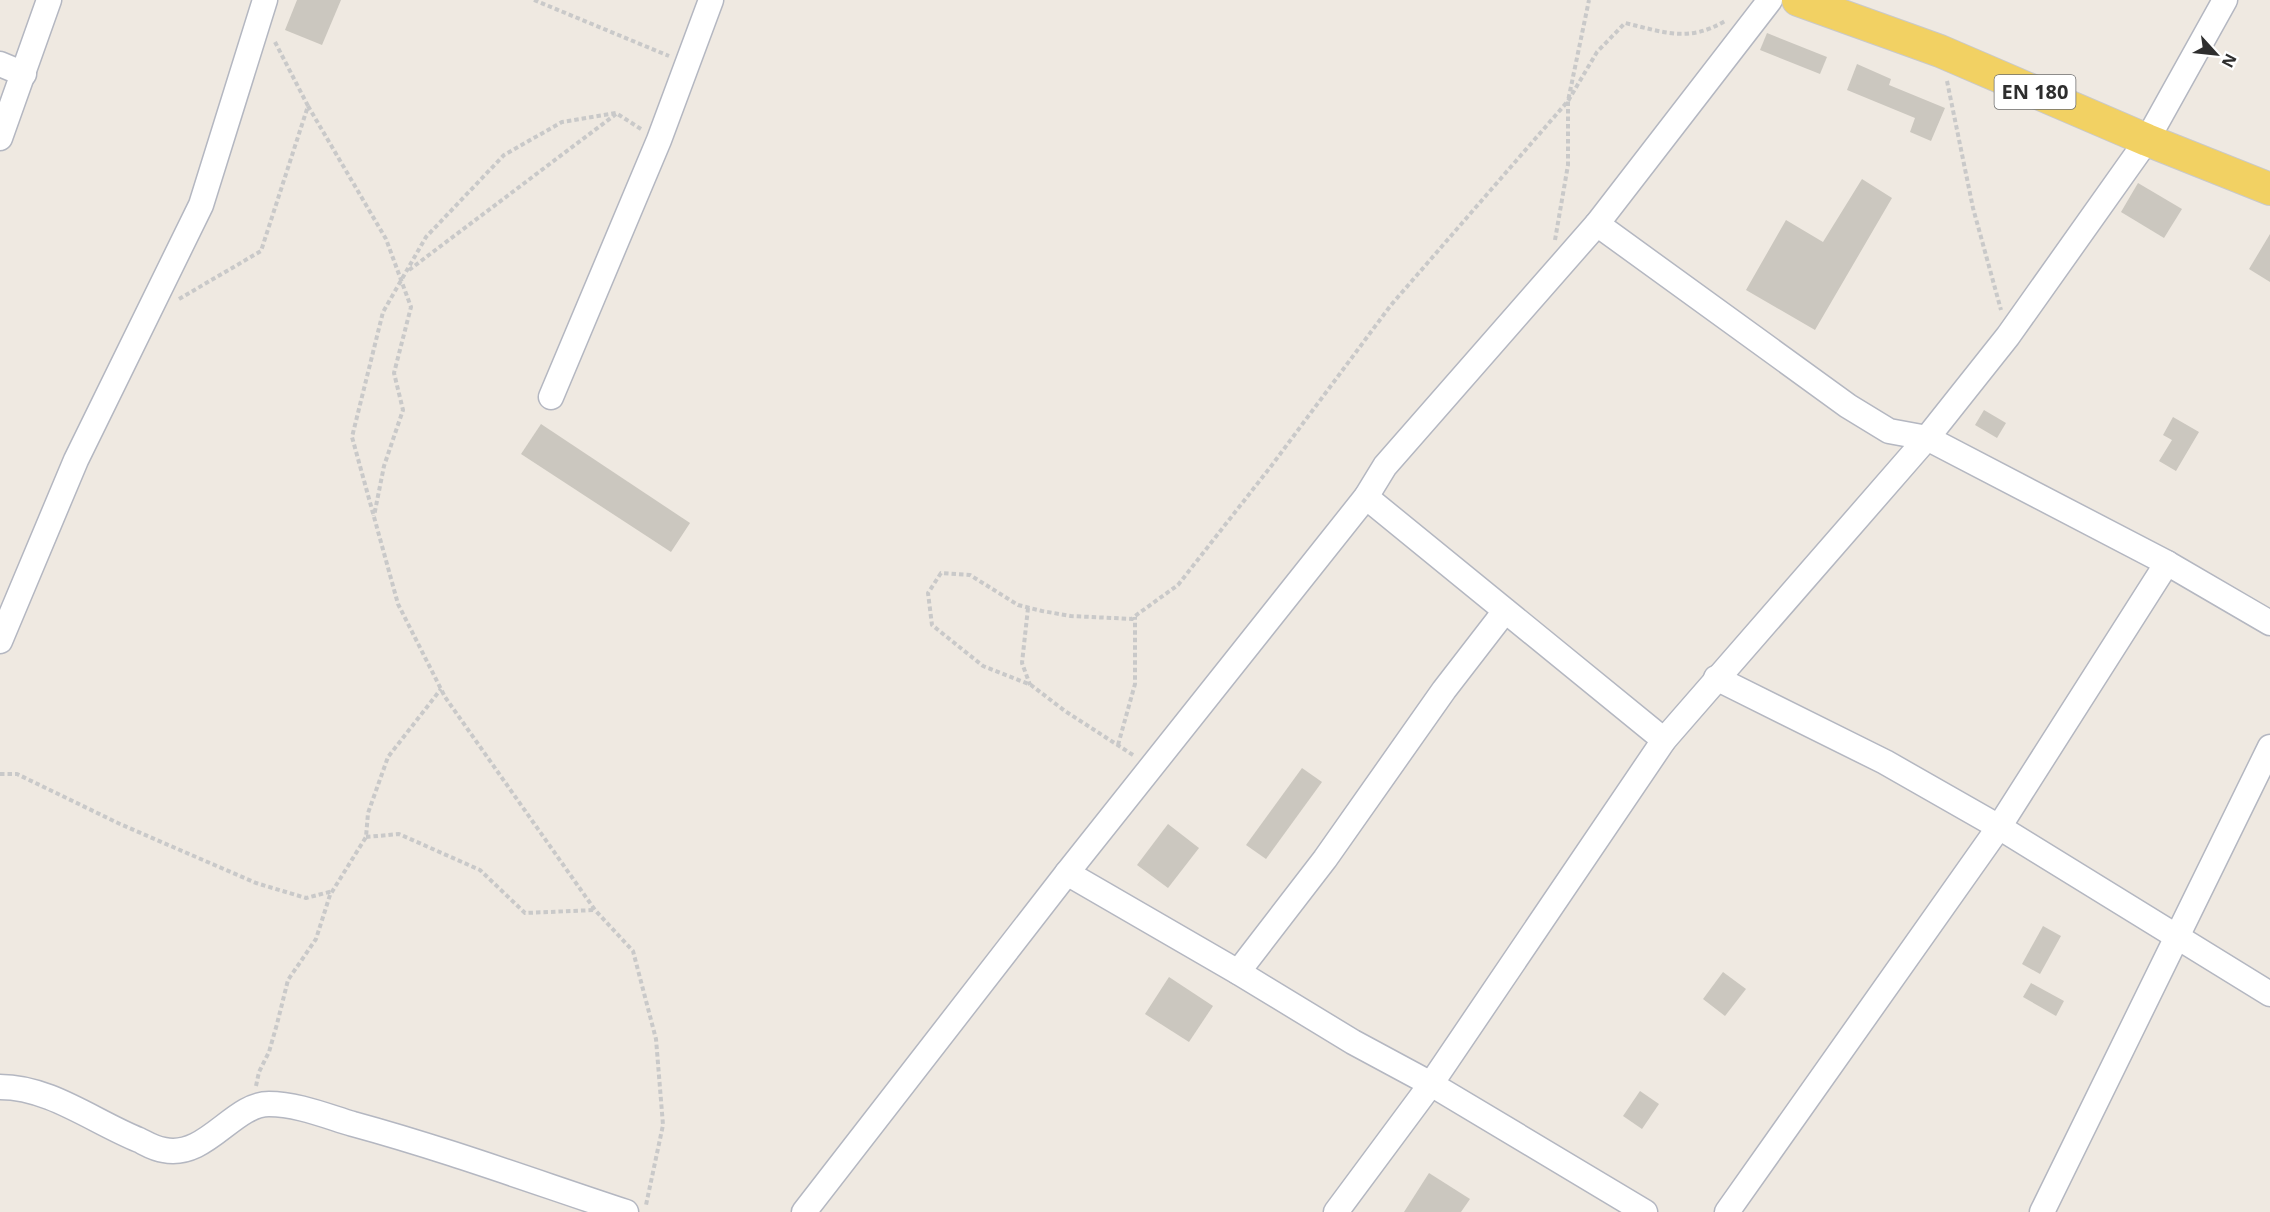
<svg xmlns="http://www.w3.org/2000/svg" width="2270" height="1212" viewBox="0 0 2270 1212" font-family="'Noto Sans',sans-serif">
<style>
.building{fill:#cbc7bf}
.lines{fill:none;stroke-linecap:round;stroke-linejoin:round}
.minor-casing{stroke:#b4b7c1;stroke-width:27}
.major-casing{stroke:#c9c9c9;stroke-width:34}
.path{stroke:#c9c9c9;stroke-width:4;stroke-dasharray:4.5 3;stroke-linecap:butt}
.minor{stroke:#fff;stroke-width:24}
.major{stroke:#f2d163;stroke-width:32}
.labels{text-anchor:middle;stroke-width:5;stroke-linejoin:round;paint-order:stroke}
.shield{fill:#fff;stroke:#6d6d6d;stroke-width:1.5}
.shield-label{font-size:20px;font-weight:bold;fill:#2e2e2e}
</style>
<rect width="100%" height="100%" fill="#efe9e1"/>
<g class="building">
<polygon points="297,0 341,0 322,45 285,30"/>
<polygon points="1767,33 1827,57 1820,74 1760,50"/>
<polygon points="1857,64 1891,79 1889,85 1945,108 1931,141 1910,132 1915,118 1847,90"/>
<polygon points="1862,179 1892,198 1815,330 1746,290 1786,220 1823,242"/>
<polygon points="2138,183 2182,209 2164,238 2121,212"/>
<polygon points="2270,234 2270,282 2249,269"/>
<polygon points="1984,410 2006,423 1997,438 1975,425"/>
<polygon points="2173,417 2199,432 2176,471 2159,461 2172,440 2163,435"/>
<polygon points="541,424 690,523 671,552 521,454"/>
<polygon points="1302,768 1322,782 1266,859 1246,845"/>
<polygon points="1168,824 1199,848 1168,888 1137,865"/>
<polygon points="2043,926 2061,936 2040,974 2022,964"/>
<polygon points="1723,972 1746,989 1725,1016 1703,999"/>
<polygon points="1169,977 1213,1006 1189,1042 1145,1014"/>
<polygon points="2031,983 2064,1001 2056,1016 2023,997"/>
<polygon points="1640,1091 1659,1104 1642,1129 1623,1116"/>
<polygon points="1429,1173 1470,1199 1461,1212 1404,1212"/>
</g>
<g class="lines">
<g class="minor-casing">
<g id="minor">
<polyline points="0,64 24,74"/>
<polyline points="0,138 49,0"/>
<polyline points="1597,224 1848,406 1889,431 1927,438 2167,563"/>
<polyline points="551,397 659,140 711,0"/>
<polyline points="1366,497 1664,740"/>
<polyline points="0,641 76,460 201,205 265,0"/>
<polyline points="1716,678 1885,762 1999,827 2270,994"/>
<polyline points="1067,873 1238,972 1353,1042 1431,1084 1645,1212"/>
<polyline points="1238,972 1325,859 1444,690 1505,611"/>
<path d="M 0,1087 C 50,1087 94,1122 139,1140 C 147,1144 155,1149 164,1150 C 206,1159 233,1104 269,1104 C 297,1104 326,1116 353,1124 C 445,1149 535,1182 626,1212"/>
<polyline points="804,1212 1067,873 1366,497 1385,466 1597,224 1770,0"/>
<polyline points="1336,1212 1431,1084 1664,740 1927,438 2008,336 2147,140 2225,0"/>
<polyline points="1727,1212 1999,827 2167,563 2270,623"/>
<path d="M 2042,1212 C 2119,1057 2193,901 2270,747"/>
</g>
</g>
<g class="major-casing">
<polyline id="major" points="1798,0 1940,51 2147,140 2270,189"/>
</g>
<g class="path">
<polyline points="534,0 669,56"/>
<polyline points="1947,81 1973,208 2001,310"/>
<polyline points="308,106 386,239 411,307 394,373 403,410 384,466 374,516"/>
<polyline points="641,129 616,113 562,122 504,155 426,237 383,312 352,437 398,604 445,697 595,910 633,951 656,1039 663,1125 646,1205"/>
<polyline points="1555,240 1568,165 1568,101 1589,0"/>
<polyline points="409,270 616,114"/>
<polyline points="179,299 261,251 308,106 275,42"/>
<polyline points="1028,608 1022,663 1030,685"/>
<polyline points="1118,745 1135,684 1135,617"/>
<path d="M 1133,755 L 1065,711 L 1031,685 L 983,666 L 932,625 L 928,593 L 941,573 L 970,575 L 1018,605 L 1042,611 L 1071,616 L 1132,619 L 1135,616 L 1178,585 L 1272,465 L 1391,305 L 1568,101 L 1597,52 L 1625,23 C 1664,32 1688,43 1725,21"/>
<polyline points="0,774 17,774 120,824 256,883 306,898 333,891"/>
<polyline points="366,837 399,834 480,870 525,913 595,910"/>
<polyline points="256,1086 259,1072 269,1052 277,1024 288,980 316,939 330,895 366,837 368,813 388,757 441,689"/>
</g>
<use href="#minor" class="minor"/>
<use href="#major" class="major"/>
</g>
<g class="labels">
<rect class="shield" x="1994.5" y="75" width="81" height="34" rx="4.5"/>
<g class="shield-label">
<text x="2035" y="99">EN 180</text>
</g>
</g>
<g transform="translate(2216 54) rotate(117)" stroke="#ffffff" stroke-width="4.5" paint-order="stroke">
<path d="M0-4.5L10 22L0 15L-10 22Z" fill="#2e2e2e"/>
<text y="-9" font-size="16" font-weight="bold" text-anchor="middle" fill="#2e2e2e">N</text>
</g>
</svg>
